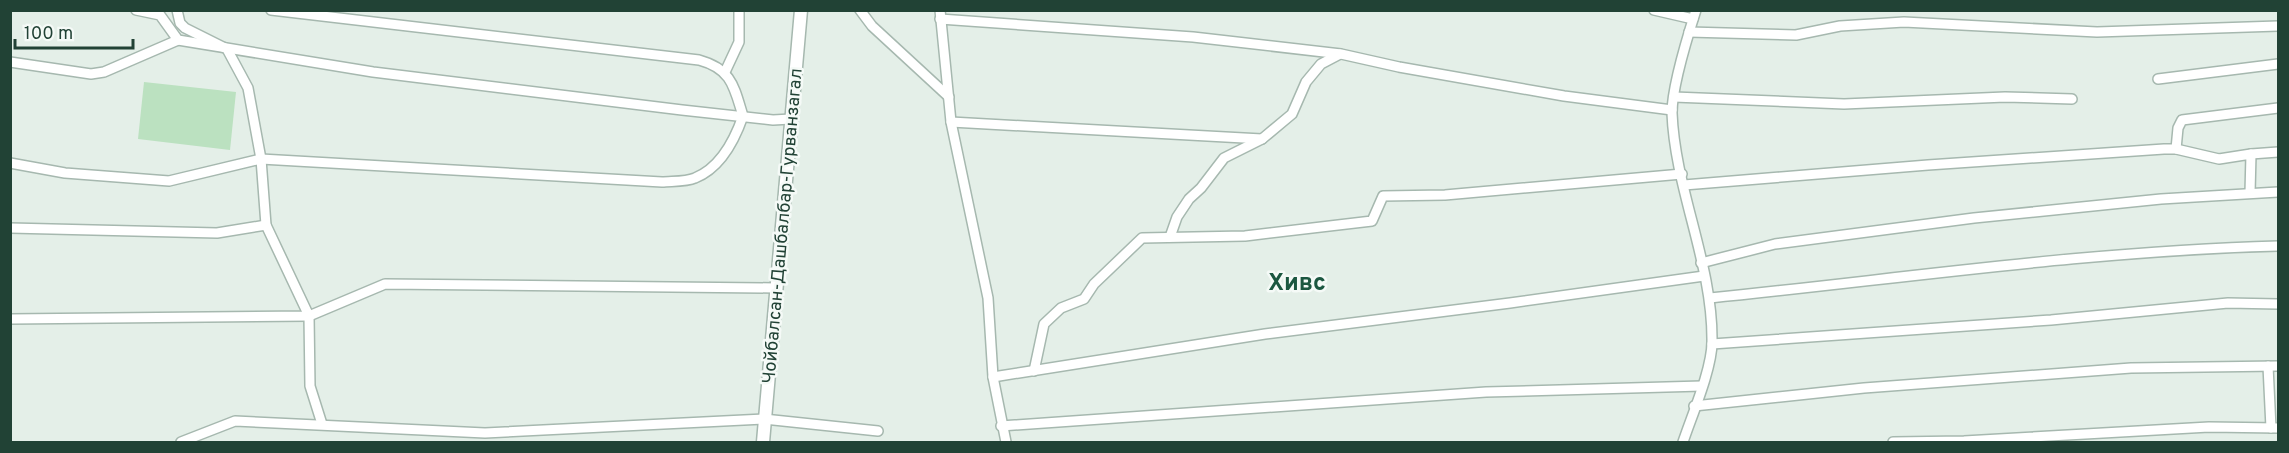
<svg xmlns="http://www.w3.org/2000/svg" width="2289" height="453" viewBox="0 0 2289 453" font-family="Overpass,sans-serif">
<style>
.green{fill:#bbe1c0}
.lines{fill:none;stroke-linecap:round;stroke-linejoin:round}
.minor-casing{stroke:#a6b8af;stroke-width:12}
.tertiary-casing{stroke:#a6b8af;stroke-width:15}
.minor{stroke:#fff;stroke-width:9}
.tertiary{stroke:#fff;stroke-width:12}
.labels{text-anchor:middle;stroke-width:5;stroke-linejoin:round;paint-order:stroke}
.street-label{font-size:18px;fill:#214235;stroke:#f5faf7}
.district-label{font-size:24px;font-weight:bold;fill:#1b5740;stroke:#f5faf7}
</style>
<rect width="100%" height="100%" fill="#e4efe8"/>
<polygon class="green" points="144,82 236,92 230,150 138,139"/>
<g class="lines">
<g class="minor-casing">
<g id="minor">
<polyline points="136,10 160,15 178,40 373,72 682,110 773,120 791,119"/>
<polyline points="177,10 180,23 185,28 227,49 248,88 261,159 266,225 309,316 310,386 322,424"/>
<polyline points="860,10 872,26 949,97"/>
<polyline points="940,10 951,122 988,298 993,377 1006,442"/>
<polyline points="1654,10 1693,19"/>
<polyline points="940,19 1193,37 1341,54 1399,67 1564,96 1672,110"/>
<polyline points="1689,32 1796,35 1840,26 1904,22 2097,32 2278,26"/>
<polyline points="10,62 91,74 104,72 178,40"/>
<polyline points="725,72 739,42 739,10"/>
<polyline points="2158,79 2278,64"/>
<polyline points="1674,97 1844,104 2005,97 2072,99"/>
<polyline points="951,122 1262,139"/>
<polyline points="2176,149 2178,128 2182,120 2278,108"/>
<polyline points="2251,154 2278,152"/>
<path d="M 10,163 L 65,173 L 169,181 L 261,159 L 662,182 C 672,181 686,182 695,178 C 720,168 735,139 743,116 C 734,87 732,69 699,60 L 271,10"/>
<polyline points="1684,185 1928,165 2164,149 2176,149 2219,159 2251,154 2250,193"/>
<polyline points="10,228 217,233 266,225"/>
<polyline points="1170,237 1177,217 1189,199 1201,188 1224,158 1262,139 1292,114 1306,82 1321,64 1340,54"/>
<polyline points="1701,263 1775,244 1974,218 2161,199 2278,192"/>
<path d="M 1710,298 C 1899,279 2088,251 2278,246"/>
<polyline points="10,319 309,316 385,284 776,288"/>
<polyline points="1712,344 2051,320 2228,303 2278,304"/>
<polyline points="2268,366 2271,428"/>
<polyline points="1034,371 1044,324 1061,308 1084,299 1094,284 1142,238 1245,236 1372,221 1383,196 1445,195 1682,174"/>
<polyline points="993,377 1265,334 1510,303 1704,276"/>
<polyline points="1694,406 1864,388 2131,368 2278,366"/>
<polyline points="1001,426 1486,392 1702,386"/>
<polyline points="181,442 235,421 485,433 764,419 878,431"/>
<path d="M 1683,442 C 1692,415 1712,369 1712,342 C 1713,264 1675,190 1672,113 C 1672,88 1688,35 1696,10"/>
<polyline points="1893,442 1964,441 2209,427 2278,428"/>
</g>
</g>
<g class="tertiary-casing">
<polyline id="tertiary" points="763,442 801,10"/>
</g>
<use href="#minor" class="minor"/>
<use href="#tertiary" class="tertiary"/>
</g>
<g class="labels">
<g class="street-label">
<text transform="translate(782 226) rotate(-85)" y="6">Чойбалсан-Дашбалбар-Гурванзагал</text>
</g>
<g class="district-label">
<text x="1297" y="290">Хивс</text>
</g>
</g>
<rect width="2289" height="453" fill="none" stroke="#214235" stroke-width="24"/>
<path d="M15 39v9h118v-9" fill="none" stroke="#214235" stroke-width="3"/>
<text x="24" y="39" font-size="18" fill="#214235" stroke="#f5faf7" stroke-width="4.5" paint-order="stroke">100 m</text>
</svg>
